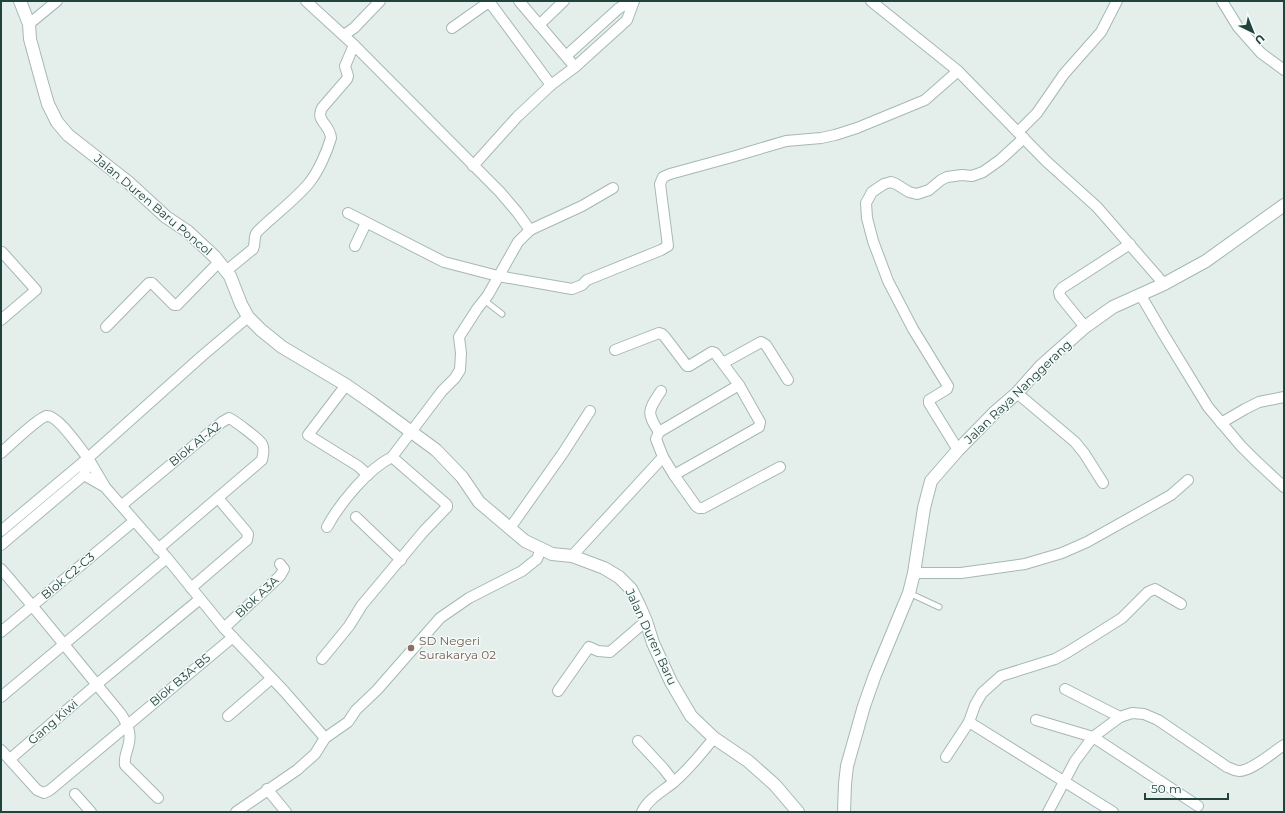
<svg xmlns="http://www.w3.org/2000/svg" width="1285" height="813" viewBox="0 0 1285 813" font-family="Montserrat,sans-serif">
<style>
.lines{fill:none;stroke-linecap:round;stroke-linejoin:round}
.service-casing{stroke:#a6b8b4;stroke-width:7}
.minor-casing{stroke:#a6b8b4;stroke-width:12}
.tertiary-casing{stroke:#a6b8b4;stroke-width:14}
.service{stroke:#fff;stroke-width:5}
.minor{stroke:#fff;stroke-width:10}
.tertiary{stroke:#fff;stroke-width:12}
.education-dot{fill:#8d6e63;stroke:#f5fbf9;stroke-width:1.5}
.labels{text-anchor:middle;stroke-width:3;stroke-linejoin:round;paint-order:stroke}
.street-label{font-size:12px;fill:#21433e;stroke:#f5fbf9}
.education-label{font-size:12px;fill:#785e54;stroke:#f5fbf9;text-anchor:start}
</style>
<rect width="100%" height="100%" fill="#e4efec"/>
<g class="lines">
<g class="service-casing">
<g id="service">
<polyline points="484,300 502,314"/>
<polyline points="909,593 939,607"/>
</g>
</g>
<g class="minor-casing">
<g id="minor">
<path d="M 306,1 L 354,45 L 500,192 L 517,212 L 530,230 L 518,242 L 488,295 L 477,309 L 459,337 L 461,353 L 460,370 L 455,378 L 442,391 L 392,457 C 368,469 340,503 327,527"/>
<polyline points="519,1 575,67"/>
<polyline points="871,1 958,71 1046,161 1097,207 1164,284"/>
<polyline points="1222,1 1238,27 1261,53 1284,70"/>
<polyline points="29,24 57,1"/>
<polyline points="539,25 564,1"/>
<polyline points="452,28 486,4 491,4 551,85"/>
<polyline points="344,35 354,28 380,1"/>
<polyline points="566,56 618,9 630,1"/>
<polyline points="1018,132 1037,113 1064,74 1101,32 1117,1"/>
<polyline points="473,166 517,117 551,85 575,67 627,20 634,1"/>
<polyline points="348,213 444,262 498,276 572,289 582,285 587,280 661,250 668,246 660,184 663,177 670,174 732,157 786,141 821,138 835,135 857,128 925,100 958,71"/>
<polyline points="530,230 582,206 613,188"/>
<polyline points="355,246 366,223"/>
<polyline points="1,253 2,252 36,290 1,320"/>
<path d="M 226,271 L 253,249 C 256,243 253,237 257,232 C 274,215 294,201 309,183 C 318,172 327,152 331,138 C 330,124 315,121 322,108 L 347,79 L 348,76 L 345,66 L 354,45"/>
<polyline points="1140,294 1164,335 1208,407 1241,446 1255,460 1284,487"/>
<polyline points="106,327 149,283 152,283 174,305 177,305 219,262"/>
<polyline points="1085,327 1060,296 1059,292 1062,288 1130,244"/>
<polyline points="615,350 659,333 662,334 665,337 687,366 689,366 712,352 715,353 739,385 760,422 759,427 674,475"/>
<polyline points="723,363 761,342 766,345 788,380"/>
<polyline points="346,385 308,435 358,466 368,475"/>
<polyline points="1017,393 1075,442 1084,453 1103,483"/>
<polyline points="1221,423 1245,409 1259,402 1284,397"/>
<path d="M 659,432 C 646,412 648,411 661,391"/>
<polyline points="958,450 929,403 929,400 947,389 948,386 913,329 888,281 873,241 867,218 866,203 872,192 884,184 891,182 896,184 909,192 917,194 929,190 941,180 947,177 962,175 972,176 983,172 1000,160 1024,138"/>
<path d="M 1,453 C 9,446 39,417 47,416 C 58,415 81,450 88,458"/>
<polyline points="663,457 674,475 696,506 699,508 703,508 780,467"/>
<polyline points="84,475 105,487 167,558 224,628 284,691 325,738"/>
<path d="M 122,505 L 222,422 L 229,418 C 235,421 258,438 262,444 C 265,449 263,455 262,460 L 158,549"/>
<polyline points="356,517 401,560"/>
<polyline points="510,528 563,453 590,411"/>
<polyline points="1,531 88,458 104,485"/>
<polyline points="1,545 84,475 88,458 202,356 248,317"/>
<polyline points="572,556 663,457 656,439 659,432 739,385"/>
<path d="M 1,569 C 42,616 81,666 121,714 C 128,725 132,734 128,747 C 126,755 124,757 125,765 L 158,798"/>
<polyline points="914,573 961,573 1025,564 1062,553 1087,542 1171,495 1188,480"/>
<polyline points="191,588 247,540 248,534 245,530 218,498"/>
<polyline points="224,628 280,576 284,569 280,564"/>
<polyline points="1,632 134,521"/>
<polyline points="322,659 349,626 362,605 424,531 447,507 447,505 445,503 392,457"/>
<polyline points="1065,689 1120,717"/>
<polyline points="558,691 589,647 598,651 610,652 646,621"/>
<polyline points="1,697 167,558"/>
<polyline points="228,716 271,679"/>
<polyline points="1036,720 1093,737 1198,806"/>
<polyline points="969,722 975,705 982,693 1001,676 1055,659 1068,652 1122,618 1148,592 1155,589 1181,604"/>
<polyline points="638,741 663,768 674,782"/>
<polyline points="1,750 37,790 44,793 50,790 233,637"/>
<polyline points="946,757 969,722 1113,812"/>
<polyline points="10,759 97,684 200,599"/>
<polyline points="267,789 286,812"/>
<polyline points="75,794 91,812"/>
<polyline points="236,812 297,770 315,754 325,738 348,722 356,710 377,690 440,618 469,598 522,571 537,559 541,549"/>
<path d="M 642,812 C 648,799 663,791 674,782 C 689,769 702,753 714,738"/>
<path d="M 1048,812 L 1075,761 L 1093,737 L 1120,717 L 1132,713 L 1144,714 L 1158,720 L 1227,767 C 1231,768 1234,771 1239,771 C 1252,771 1273,752 1284,745"/>
</g>
</g>
<g class="tertiary-casing">
<g id="tertiary">
<polyline points="20,1 29,24 30,39 42,83 48,104 57,122 68,135 128,182 166,217 187,231 215,257 230,276 241,304 248,317 261,330 282,347 346,385 372,403 436,450 462,477 479,502 525,541 552,554 572,556 604,568 619,577 631,589 639,605 646,621 653,643 671,682 691,716 714,738 748,761 775,785 798,812"/>
<polyline points="844,812 845,784 847,766 864,706 875,675 909,593 914,573 924,508 931,481 958,450 995,412 1017,393 1041,366 1085,327 1113,307 1164,284 1206,261 1284,205"/>
</g>
</g>
<use href="#service" class="service"/>
<use href="#minor" class="minor"/>
<use href="#tertiary" class="tertiary"/>
</g>
<circle class="education-dot" cx="411" cy="648" r="4"/>
<g class="labels">
<g class="street-label">
<text transform="translate(153 205) rotate(40)" y="4">Jalan Duren Baru Poncol</text>
<text transform="translate(1018 392) rotate(-44)" y="4">Jalan Raya Nanggerang</text>
<text transform="translate(195 444) rotate(-39)" y="4">Blok A1-A2</text>
<text transform="translate(68 576) rotate(-40)" y="4">Blok C2-C3</text>
<text transform="translate(257 597) rotate(-43)" y="4">Blok A3A</text>
<text transform="translate(651 637) rotate(65)" y="4">Jalan Duren Baru</text>
<text transform="translate(180 680) rotate(-40)" y="4">Blok B3A-B5</text>
<text transform="translate(53 722) rotate(-41)" y="4">Gang Kiwi</text>
</g>
<g class="education-label">
<text x="419" y="645">SD Negeri<tspan x="419" dy="14">Surakarya 02</tspan></text>
</g>
</g>
<rect width="1285" height="813" fill="none" stroke="#21433e" stroke-width="4"/>
<g transform="translate(1253 32) rotate(137)" stroke="#f5fbf9" stroke-width="3" paint-order="stroke">
<path d="M0-3L7 15L0 10L-7 15Z" fill="#21433e"/>
<text y="-6" font-size="11" font-weight="bold" text-anchor="middle" fill="#21433e">U</text>
</g>
<path d="M1145 793v6h83v-6" fill="none" stroke="#21433e" stroke-width="2"/>
<text x="1151" y="793" font-size="12" fill="#21433e" stroke="#f5fbf9" stroke-width="3" paint-order="stroke">50 m</text>
</svg>
